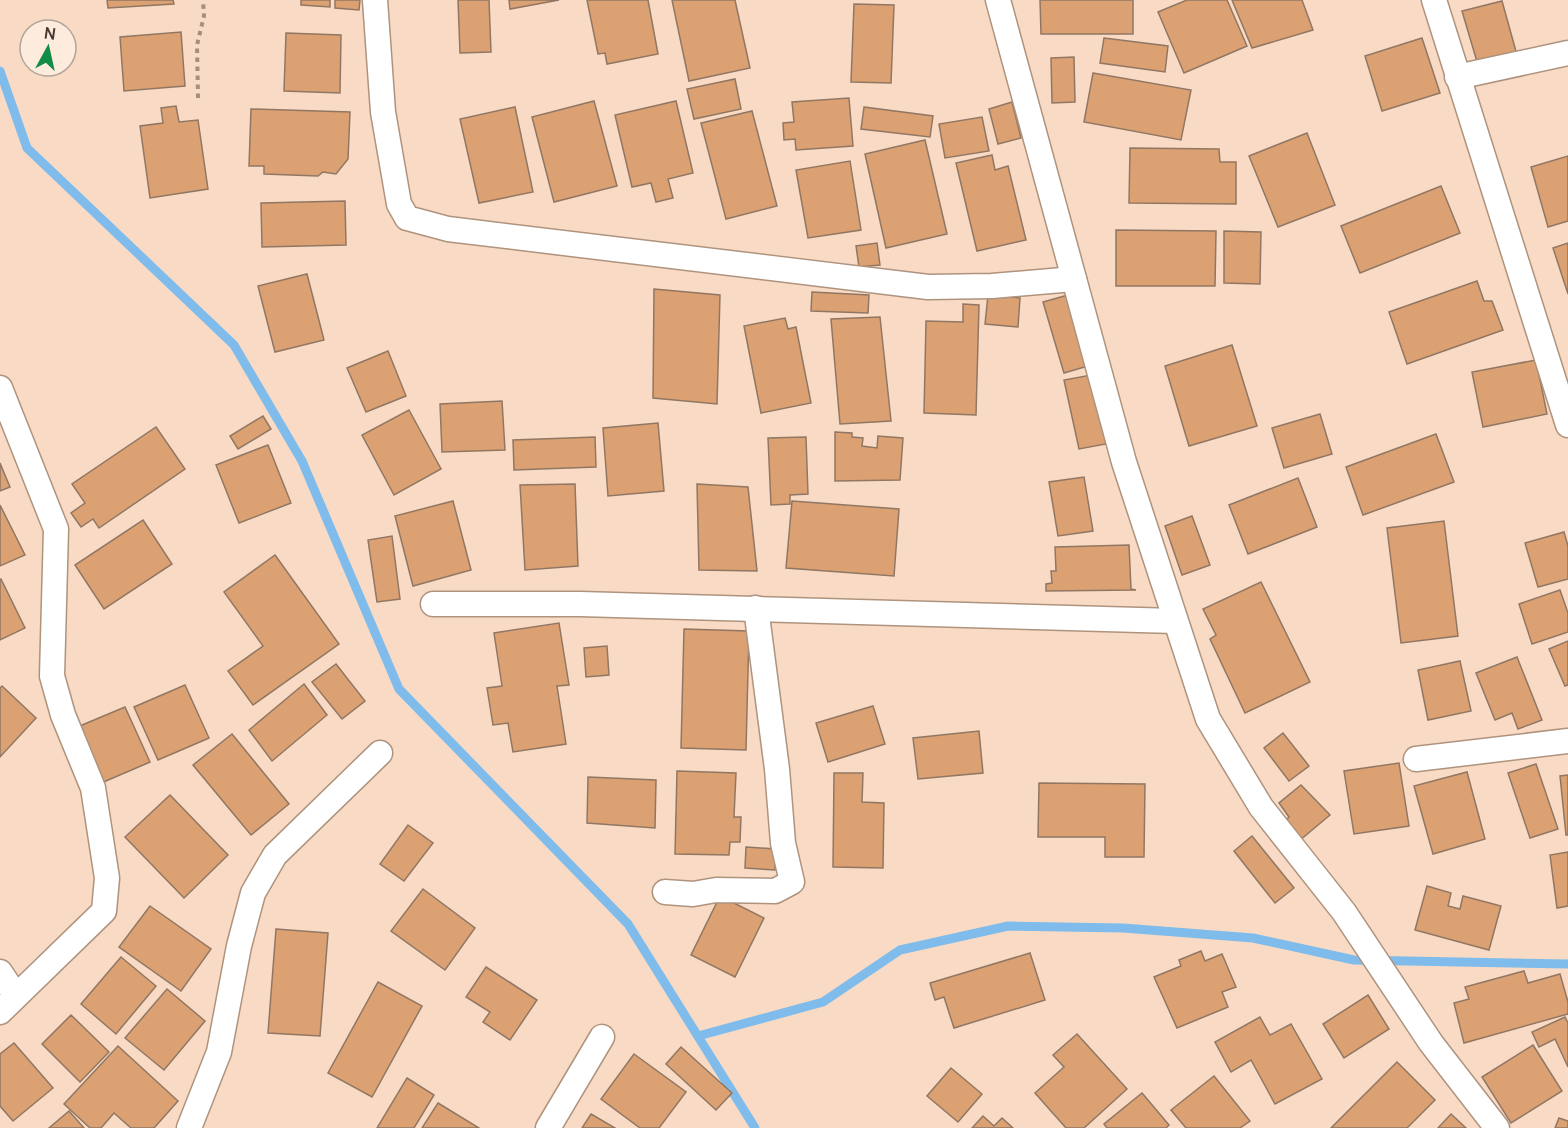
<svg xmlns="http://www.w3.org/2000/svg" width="1568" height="1128" viewBox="0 0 1568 1128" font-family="Manrope,sans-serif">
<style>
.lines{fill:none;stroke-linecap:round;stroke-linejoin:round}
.stream{stroke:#7fbceb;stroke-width:9}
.building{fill:#dba173;stroke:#917763;stroke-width:1.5}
.street-casing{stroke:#ae937e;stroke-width:27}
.path{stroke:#a48e7f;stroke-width:4;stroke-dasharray:4.5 4.5;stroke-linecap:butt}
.street{stroke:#fff;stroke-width:24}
</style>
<rect width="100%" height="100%" fill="#f9dbc5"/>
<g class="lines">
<g class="stream">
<polyline points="0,71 27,148 234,345 302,461 399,689 628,924 755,1128"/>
<polyline points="698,1036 823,1002 900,950 1008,926 1123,928 1253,938 1354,960 1568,964"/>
</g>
</g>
<g class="building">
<polygon points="107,0 173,0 174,4 108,8"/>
<polygon points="301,0 330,0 330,7 301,5"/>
<polygon points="335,0 360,0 359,10 335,8"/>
<polygon points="458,0 489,0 491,52 460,53"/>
<polygon points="509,0 559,0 510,9"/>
<polygon points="587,0 648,0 658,54 607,64 605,53 598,54"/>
<polygon points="672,0 735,0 750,68 689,81"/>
<polygon points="1040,0 1133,0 1133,34 1041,34"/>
<polygon points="1187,0 1227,0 1247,46 1184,73 1158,12"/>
<polygon points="1232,0 1302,0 1313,30 1252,48"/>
<polygon points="1502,1 1517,55 1478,65 1462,11"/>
<polygon points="854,4 894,5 891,83 851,82"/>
<polygon points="181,32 185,86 124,91 120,37"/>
<polygon points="286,33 341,35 340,93 284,91"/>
<polygon points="1104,38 1168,46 1165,72 1100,63"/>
<polygon points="1422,38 1440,93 1382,111 1365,56"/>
<polygon points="1074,57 1075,102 1052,103 1051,58"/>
<polygon points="1093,73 1191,90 1181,140 1084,122"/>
<polygon points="735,79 741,109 694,119 687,89"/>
<polygon points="849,98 853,146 796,150 795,139 784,140 783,123 794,122 792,102"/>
<polygon points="594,101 617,186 554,202 532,117"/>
<polygon points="676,101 693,173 668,179 673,198 656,202 651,183 632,187 615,115"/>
<polygon points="1012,102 1021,138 998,144 989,109"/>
<polygon points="176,106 179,122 198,120 208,189 150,198 140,126 163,123 161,108"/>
<polygon points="515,107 533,192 479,203 460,119"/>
<polygon points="864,107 933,116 930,137 861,129"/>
<polygon points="251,109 350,112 348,159 336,174 323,172 318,176 264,174 264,166 249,166"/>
<polygon points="752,111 777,206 726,219 701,123"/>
<polygon points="982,117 989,151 945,158 939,124"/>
<polygon points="1307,133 1335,205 1278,227 1249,156"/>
<polygon points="925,140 947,234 886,248 865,154"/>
<polygon points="1130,148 1219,149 1220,162 1236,162 1236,204 1129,203"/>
<polygon points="992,155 995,170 1008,166 1026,240 977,251 956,163"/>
<polygon points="1568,156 1568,221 1548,227 1531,167"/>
<polygon points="850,161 861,230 808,238 796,170"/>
<polygon points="1441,186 1460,233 1360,273 1341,226"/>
<polygon points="345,201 346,245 262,247 261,203"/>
<polygon points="1116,230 1216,231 1215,286 1116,286"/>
<polygon points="1224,231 1261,232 1260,284 1224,283"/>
<polygon points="877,243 880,265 859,267 856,246"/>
<polygon points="1568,243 1568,294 1553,248"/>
<polygon points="307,274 324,340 275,352 258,286"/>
<polygon points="1477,281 1484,301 1492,301 1503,330 1407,364 1389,312"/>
<polygon points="654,289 720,295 717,404 653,398"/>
<polygon points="812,292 869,295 868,313 811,311"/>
<polygon points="988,295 1020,298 1018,327 985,324"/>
<polygon points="1068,295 1088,366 1064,373 1043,302"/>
<polygon points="963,304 979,305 976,415 924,413 926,321 963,322"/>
<polygon points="880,317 891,421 840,424 831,319"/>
<polygon points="785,318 788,329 796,327 811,403 761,413 744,326"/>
<polygon points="1232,345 1257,426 1189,446 1165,366"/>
<polygon points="388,351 406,396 366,412 347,368"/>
<polygon points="1536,360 1547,414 1483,427 1472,372"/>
<polygon points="1091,375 1106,444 1079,449 1064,380"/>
<polygon points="502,401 505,450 442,452 440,404"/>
<polygon points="409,410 441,469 394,495 362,435"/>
<polygon points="1320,414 1332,454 1284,468 1272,428"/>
<polygon points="263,416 271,429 238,449 230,436"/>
<polygon points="658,423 664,491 608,496 603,428"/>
<polygon points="156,427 185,469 99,528 93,519 81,527 71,513 85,503 72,484"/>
<polygon points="835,432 852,433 852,437 863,438 862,446 877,448 878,436 903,438 900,480 835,481"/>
<polygon points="1436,434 1454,482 1363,515 1346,467"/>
<polygon points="595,437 596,467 514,470 513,440"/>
<polygon points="806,437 808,494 790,495 790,504 771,505 768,438"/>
<polygon points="268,445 291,503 239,523 216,465"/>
<polygon points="0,463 10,487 0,491"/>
<polygon points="1084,477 1093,531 1058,536 1049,482"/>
<polygon points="1298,478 1317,527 1248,554 1229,505"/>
<polygon points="575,484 578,566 525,570 520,485"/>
<polygon points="697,484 748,487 757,571 699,570"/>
<polygon points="453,501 471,570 413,586 395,516"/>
<polygon points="792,501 899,509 894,576 786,568"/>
<polygon points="0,505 25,555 0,566"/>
<polygon points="1192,516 1210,565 1182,575 1165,526"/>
<polygon points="143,520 172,564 104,609 75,565"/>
<polygon points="1444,521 1458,636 1401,643 1387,528"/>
<polygon points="1564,532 1568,546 1568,579 1538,587 1525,543"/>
<polygon points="392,536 400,599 377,602 368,540"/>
<polygon points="1129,545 1131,589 1136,590 1046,591 1046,584 1052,583 1051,571 1056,571 1055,547"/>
<polygon points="275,555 339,644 253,705 228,671 263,646 224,592"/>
<polygon points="1,579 25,628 0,640 0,580"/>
<polygon points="1261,582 1310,682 1245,713 1210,639 1216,635 1203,609"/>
<polygon points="1560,590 1568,613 1568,632 1532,644 1519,604"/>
<polygon points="559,623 569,685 557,686 566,744 513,752 508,723 493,725 487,688 502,686 494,633"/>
<polygon points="684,629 749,631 746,750 681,748"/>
<polygon points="1568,641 1568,685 1565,686 1549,649"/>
<polygon points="607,646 609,675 586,677 584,648"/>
<polygon points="1517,657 1542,720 1518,729 1512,713 1495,720 1476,673"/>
<polygon points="1460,661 1471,711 1428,720 1418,670"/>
<polygon points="336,664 365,701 342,719 312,682"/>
<polygon points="304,684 327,715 272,761 249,730"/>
<polygon points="185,685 209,738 158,760 134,707"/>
<polygon points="2,686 36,718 0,757 0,688"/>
<polygon points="873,706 885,744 828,762 816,723"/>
<polygon points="125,707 150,762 99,784 75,728"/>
<polygon points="979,731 983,773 918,779 913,738"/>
<polygon points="1283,733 1309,766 1289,781 1264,748"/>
<polygon points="232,734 289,804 251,835 193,765"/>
<polygon points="1399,763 1409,826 1354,834 1344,771"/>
<polygon points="1536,764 1558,829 1530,838 1508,773"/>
<polygon points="677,771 736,773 734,817 741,817 740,842 730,842 729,855 675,854"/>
<polygon points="1467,772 1485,839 1433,854 1414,786"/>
<polygon points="834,773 863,773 862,802 884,803 883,868 833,867"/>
<polygon points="1568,775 1568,835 1566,835 1560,776"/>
<polygon points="588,777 656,780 655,828 587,823"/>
<polygon points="1039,783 1145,784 1144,857 1105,857 1105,837 1038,837"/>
<polygon points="1301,785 1330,815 1299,841 1284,822 1289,817 1279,803"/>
<polygon points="170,795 228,855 184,898 125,837"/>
<polygon points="408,825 433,843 404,881 380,864"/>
<polygon points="1252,836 1294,888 1275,903 1234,851"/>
<polygon points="746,847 776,849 775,870 745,868"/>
<polygon points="1568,852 1568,906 1557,908 1550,855"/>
<polygon points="1427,886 1451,893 1448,906 1460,909 1463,896 1501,906 1489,950 1415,930"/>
<polygon points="423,889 475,928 445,970 391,931"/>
<polygon points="720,896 764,918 735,977 691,955"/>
<polygon points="150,906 211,949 181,991 119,947"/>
<polygon points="276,929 328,933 320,1036 268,1033"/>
<polygon points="1201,951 1205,961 1222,954 1236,987 1222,992 1228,1007 1177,1028 1154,977 1181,966 1179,960"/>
<polygon points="1030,953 1045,1000 954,1028 944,997 935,1000 930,983"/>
<polygon points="121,957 156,986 116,1034 81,1004"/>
<polygon points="486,967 537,1000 510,1040 483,1022 490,1012 466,997"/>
<polygon points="1524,971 1528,983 1560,974 1568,1002 1568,1014 1464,1043 1454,1003 1469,999 1465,987"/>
<polygon points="378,982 422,1006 372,1097 328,1073"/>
<polygon points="167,989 205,1021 164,1070 125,1038"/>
<polygon points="1368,995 1389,1029 1344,1058 1323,1024"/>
<polygon points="71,1015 109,1052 80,1082 42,1044"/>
<polygon points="1260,1017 1270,1035 1291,1024 1322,1079 1275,1104 1251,1060 1231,1072 1215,1042"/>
<polygon points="1565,1017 1568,1023 1568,1067 1555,1039 1539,1047 1532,1032"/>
<polygon points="1077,1034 1127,1089 1084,1128 1066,1128 1035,1093 1064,1067 1053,1055"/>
<polygon points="14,1043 53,1088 13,1121 0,1106 0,1054"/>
<polygon points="1533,1045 1562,1091 1511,1123 1482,1077"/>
<polygon points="118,1046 178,1101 154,1128 131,1128 114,1113 101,1128 90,1128 64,1104"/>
<polygon points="681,1047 732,1093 716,1110 666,1064"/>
<polygon points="634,1054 686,1092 659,1128 640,1128 601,1099"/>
<polygon points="1397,1062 1435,1100 1407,1128 1331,1128"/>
<polygon points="951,1068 982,1094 958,1122 927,1096"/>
<polygon points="1214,1076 1250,1121 1240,1128 1186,1128 1171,1110"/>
<polygon points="407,1078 434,1095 414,1128 377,1128"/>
<polygon points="1142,1093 1169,1125 1166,1128 1107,1128 1104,1124"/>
<polygon points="438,1103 479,1128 422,1128"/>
<polygon points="69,1111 84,1128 49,1128"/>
<polygon points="591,1114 615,1128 582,1128"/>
<polygon points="1451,1114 1466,1128 1438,1128"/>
<polygon points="983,1116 994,1126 1002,1118 1013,1128 972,1128"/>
<polygon points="1559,1118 1568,1121 1568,1128 1555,1128"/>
</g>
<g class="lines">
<g class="street-casing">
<g id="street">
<polyline points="375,0 383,112 399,204 407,218 448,229 928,287 992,286 1074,279"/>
<polyline points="998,0 1124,462 1208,719 1261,807 1344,912 1431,1043 1497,1128"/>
<polyline points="1434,0 1568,425"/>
<polyline points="1457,77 1568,53"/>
<polyline points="0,388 56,529 52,676 63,715 93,788 107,878 104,911 0,1012"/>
<polyline points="433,604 580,604 1175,621"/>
<polyline points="1416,759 1568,741"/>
<polyline points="665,892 693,894 716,890 775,891 792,882 783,843 777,769 756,608"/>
<polyline points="0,972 16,996"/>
<polyline points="189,1128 219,1052 239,946 253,893 275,855 380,753"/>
<polyline points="548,1128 602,1037"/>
</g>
</g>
<polyline class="path" points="198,98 197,45 204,16 203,0"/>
<use href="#street" class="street"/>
</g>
<g transform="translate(48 48) rotate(8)"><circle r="28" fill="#fdebde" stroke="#b3a498" stroke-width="1.5"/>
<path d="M0-4.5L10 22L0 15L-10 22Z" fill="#128c47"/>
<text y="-9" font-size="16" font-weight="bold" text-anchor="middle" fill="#453930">N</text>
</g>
</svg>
